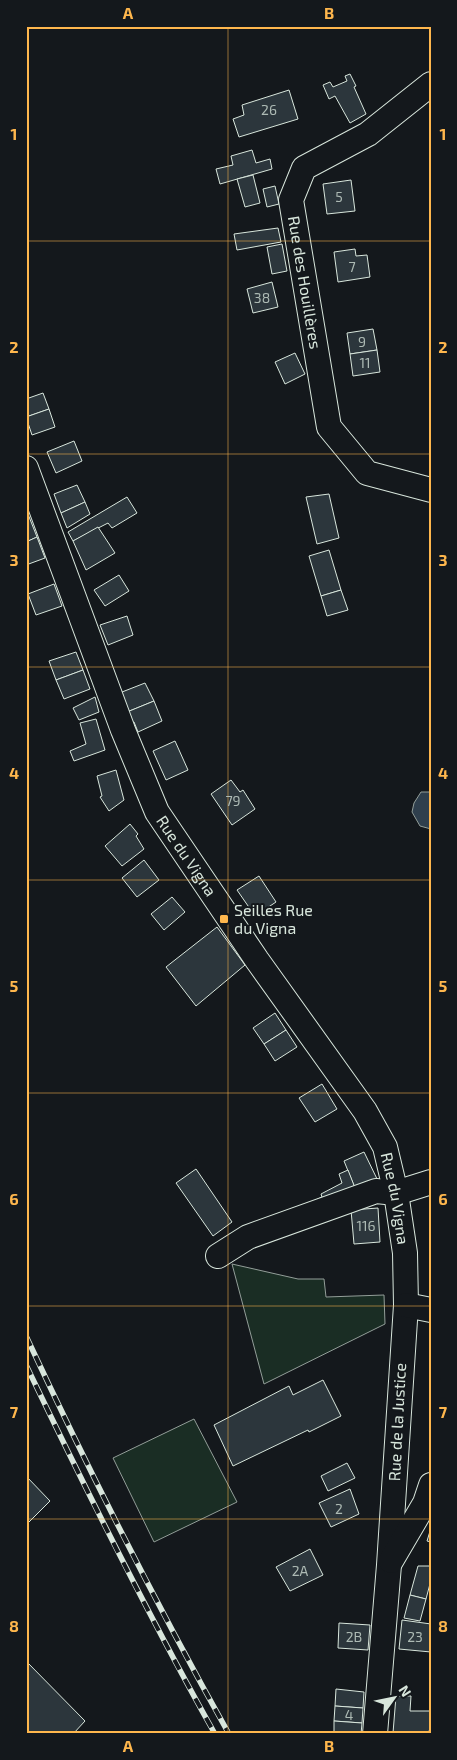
<svg xmlns="http://www.w3.org/2000/svg" width="457" height="1760" viewBox="0 0 457 1760" font-family="'Exo 2',sans-serif">
<style>
.green{fill:#1a2d24;stroke:#939e99}
.water{fill:#2f3f4d;stroke:#939e99}
.building{fill:#2c363c;stroke:#d8e6dc}
.lines{fill:none;stroke-linecap:round;stroke-linejoin:round}
.minor-casing{stroke:#d8e6dc;stroke-width:26}
.minor{stroke:#14181c;stroke-width:24}
.rail-casing{stroke:#d8e6dc;stroke-width:5.5}
.rail{stroke:#14181c;stroke-width:4;stroke-dasharray:11;stroke-linecap:butt}
.grid{fill:none;stroke:#ffb74d;stroke-width:1;stroke-opacity:0.55}
.poi-dot{fill:#ffb74d;stroke:#14181c;stroke-width:2}
.labels{text-anchor:middle;stroke-width:4;stroke-linejoin:round;paint-order:stroke}
.number-label{font-size:14px;fill:#adbab4}
.street-label{font-size:16px;fill:#d8e6dc;stroke:#14181c}
.poi-label{font-size:16px;fill:#d8e6dc;stroke:#14181c;text-anchor:start}
.neatline{fill:none;stroke:#ffb74d;stroke-width:2}
.grid-label{font-size:16px;text-anchor:middle;font-weight:bold;fill:#ffb74d}
</style>
<rect width="100%" height="100%" fill="#14181c"/>
<g class="green">
<polygon points="232,1264 298,1279 324,1279 326,1297 384,1295 385,1324 264,1384"/>
<polygon points="194,1419 237,1502 154,1542 113,1458"/>
</g>
<polygon class="water" points="421,792 431,792 431,829 420,826 412,812 414,803"/>
<g class="building">
<polygon points="350,74 356,86 354,87 366,114 350,123 335,96 329,99 323,85 330,82 333,87 347,81 345,76"/>
<polygon points="289,90 298,119 239,137 233,119 244,115 242,105"/>
<polygon points="252,150 256,163 270,159 272,169 220,184 216,169 233,165 231,156"/>
<polygon points="253,175 260,203 245,207 237,179"/>
<polygon points="351,180 355,211 327,214 323,184"/>
<polygon points="275,186 279,204 267,207 263,189"/>
<polygon points="278,228 281,242 237,250 234,234"/>
<polygon points="282,244 287,271 272,274 267,247"/>
<polygon points="355,249 356,256 367,255 370,277 338,282 334,252"/>
<polygon points="272,282 278,307 253,313 247,289"/>
<polygon points="373,329 377,350 350,354 347,333"/>
<polygon points="377,350 380,372 353,376 350,354"/>
<polygon points="295,353 305,374 285,384 275,362"/>
<polygon points="43,393 49,409 26,417 26,399"/>
<polygon points="49,409 55,427 32,435 26,417"/>
<polygon points="74,441 82,461 56,473 47,452"/>
<polygon points="77,485 85,502 61,513 54,494"/>
<polygon points="329,494 339,538 317,544 306,497"/>
<polygon points="127,497 137,513 112,528 108,523 73,541 68,532"/>
<polygon points="85,502 90,514 67,528 61,513"/>
<polygon points="26,509 37,537 26,542"/>
<polygon points="98,527 115,553 86,570 73,541"/>
<polygon points="37,537 45,558 26,565 26,542"/>
<polygon points="329,550 341,590 321,596 309,556"/>
<polygon points="119,575 129,591 105,606 94,590"/>
<polygon points="54,584 62,606 36,615 28,594"/>
<polygon points="341,590 348,610 327,616 321,596"/>
<polygon points="127,616 133,635 108,645 100,625"/>
<polygon points="76,652 83,670 56,680 49,661"/>
<polygon points="83,670 90,689 64,699 56,680"/>
<polygon points="145,683 154,701 127,712 122,692"/>
<polygon points="95,697 99,712 79,720 73,708"/>
<polygon points="154,701 162,721 138,732 134,722 130,723 127,712"/>
<polygon points="96,719 105,750 74,761 70,751 86,744 80,723"/>
<polygon points="175,741 188,770 166,780 153,751"/>
<polygon points="116,770 124,800 109,811 100,797 102,796 97,776"/>
<polygon points="231,780 240,792 243,790 255,809 232,825 211,794"/>
<polygon points="130,824 138,834 136,836 144,849 122,866 105,846"/>
<polygon points="144,860 159,880 137,897 122,878"/>
<polygon points="259,876 276,902 255,916 237,890"/>
<polygon points="172,897 185,912 164,930 151,914"/>
<polygon points="217,927 245,965 196,1006 166,967"/>
<polygon points="275,1013 286,1030 264,1044 253,1028"/>
<polygon points="286,1030 297,1047 275,1061 264,1044"/>
<polygon points="322,1084 337,1109 315,1122 299,1098"/>
<polygon points="364,1152 379,1183 357,1193 344,1161"/>
<polygon points="196,1169 232,1222 213,1236 176,1183"/>
<polygon points="348,1170 357,1193 316,1200 322,1197 321,1194 342,1183 339,1174"/>
<polygon points="378,1208 380,1242 354,1244 351,1210"/>
<polygon points="323,1380 341,1416 309,1432 308,1430 233,1466 214,1425 289,1386 293,1395"/>
<polygon points="347,1463 355,1478 328,1491 321,1476"/>
<polygon points="26,1476 50,1501 26,1525"/>
<polygon points="350,1489 359,1514 331,1527 319,1503"/>
<polygon points="431,1528 431,1542 427,1541"/>
<polygon points="310,1549 323,1575 290,1591 276,1567"/>
<polygon points="418,1566 431,1566 431,1580 426,1599 410,1595"/>
<polygon points="410,1595 426,1599 420,1621 404,1618"/>
<polygon points="402,1620 431,1624 431,1652 399,1649"/>
<polygon points="339,1623 370,1625 368,1650 338,1648"/>
<polygon points="26,1661 85,1721 73,1734 26,1734"/>
<polygon points="336,1689 364,1692 363,1708 335,1706"/>
<polygon points="396,1696 411,1696 410,1711 431,1711 431,1730 425,1733 393,1733"/>
<polygon points="335,1706 363,1708 362,1723 334,1721"/>
<polygon points="334,1721 362,1723 361,1734 334,1734"/>
</g>
<g class="lines">
<g class="minor-casing">
<g id="minor">
<path id="s1" d="M 431,84 L 368,134 L 304,168 L 291,200 L 329,427 L 367,473 L 431,490"/>
<path id="s2" d="M 26,468 L 123,730 L 157,812 L 257,960 L 365,1111 L 385,1147 L 396,1193 L 405,1253 L 406,1305 L 389,1565 L 375,1734"/>
<polyline points="218,1256 248,1237 376,1191 396,1193 431,1182"/>
<polyline points="406,1305 431,1310"/>
<polyline points="391,1561 425,1503 431,1485"/>
</g>
</g>
<use href="#minor" class="minor"/>
<g class="rail-casing">
<g id="rail">
<path d="M 26,1336 C 89,1471 156,1604 229,1734"/>
<path d="M 26,1365 C 86,1490 147,1613 215,1734"/>
</g>
</g>
<use href="#rail" class="rail"/>
</g>
<path class="grid" d="M 228,26 L 228,1734M 26,241 L 431,241M 26,454 L 431,454M 26,667 L 431,667M 26,880 L 431,880M 26,1093 L 431,1093M 26,1306 L 431,1306M 26,1519 L 431,1519"/>
<rect class="poi-dot" x="219" y="914" width="10" height="10" rx="2.5"/>
<g class="labels">
<g class="number-label">
<text x="269" y="115">26</text>
<text x="339" y="202">5</text>
<text x="352" y="272">7</text>
<text x="262" y="303">38</text>
<text x="362" y="347">9</text>
<text x="365" y="368">11</text>
<text x="233" y="806">79</text>
<text x="366" y="1231">116</text>
<text x="339" y="1514">2</text>
<text x="300" y="1576">2A</text>
<text x="354" y="1642">2B</text>
<text x="415" y="1642">23</text>
<text x="349" y="1720">4</text>
</g>
<g class="street-label">
<text dy="6" stroke="none"><textPath href="#s1" startOffset="271">Rue des Houillères</textPath></text>
<text dy="6" stroke="none"><textPath href="#s2" startOffset="421">Rue du Vigna</textPath></text>
<text dy="6" stroke="none"><textPath href="#s2" startOffset="826">Rue du Vigna</textPath></text>
<text transform="translate(397 1422) rotate(-87)" y="6">Rue de la Justice</text>
</g>
<g class="poi-label">
<text x="234" y="916">Seilles Rue<tspan x="234" dy="18">du Vigna</tspan></text>
</g>
</g>
<rect width="457" height="1760" fill="none" stroke="#14181c" stroke-width="55"/>
<g transform="translate(394 1698) rotate(57)" stroke="#14181c" stroke-width="4" paint-order="stroke">
<path d="M0-4L9 19L0 12L-9 19Z" fill="#d8e6dc"/>
<text y="-8" font-size="14" font-weight="bold" text-anchor="middle" fill="#d8e6dc">N</text>
</g>
<rect x="28" y="28" width="402" height="1704" class="neatline"/>
<g class="grid-label">
<text x="128" y="19">A</text>
<text x="329" y="19">B</text>
<text x="14" y="140">1</text>
<text x="443" y="140">1</text>
<text x="14" y="353">2</text>
<text x="443" y="353">2</text>
<text x="14" y="566">3</text>
<text x="443" y="566">3</text>
<text x="14" y="779">4</text>
<text x="443" y="779">4</text>
<text x="14" y="992">5</text>
<text x="443" y="992">5</text>
<text x="14" y="1205">6</text>
<text x="443" y="1205">6</text>
<text x="14" y="1418">7</text>
<text x="443" y="1418">7</text>
<text x="14" y="1632">8</text>
<text x="443" y="1632">8</text>
<text x="128" y="1752">A</text>
<text x="329" y="1752">B</text>
</g>
</svg>
